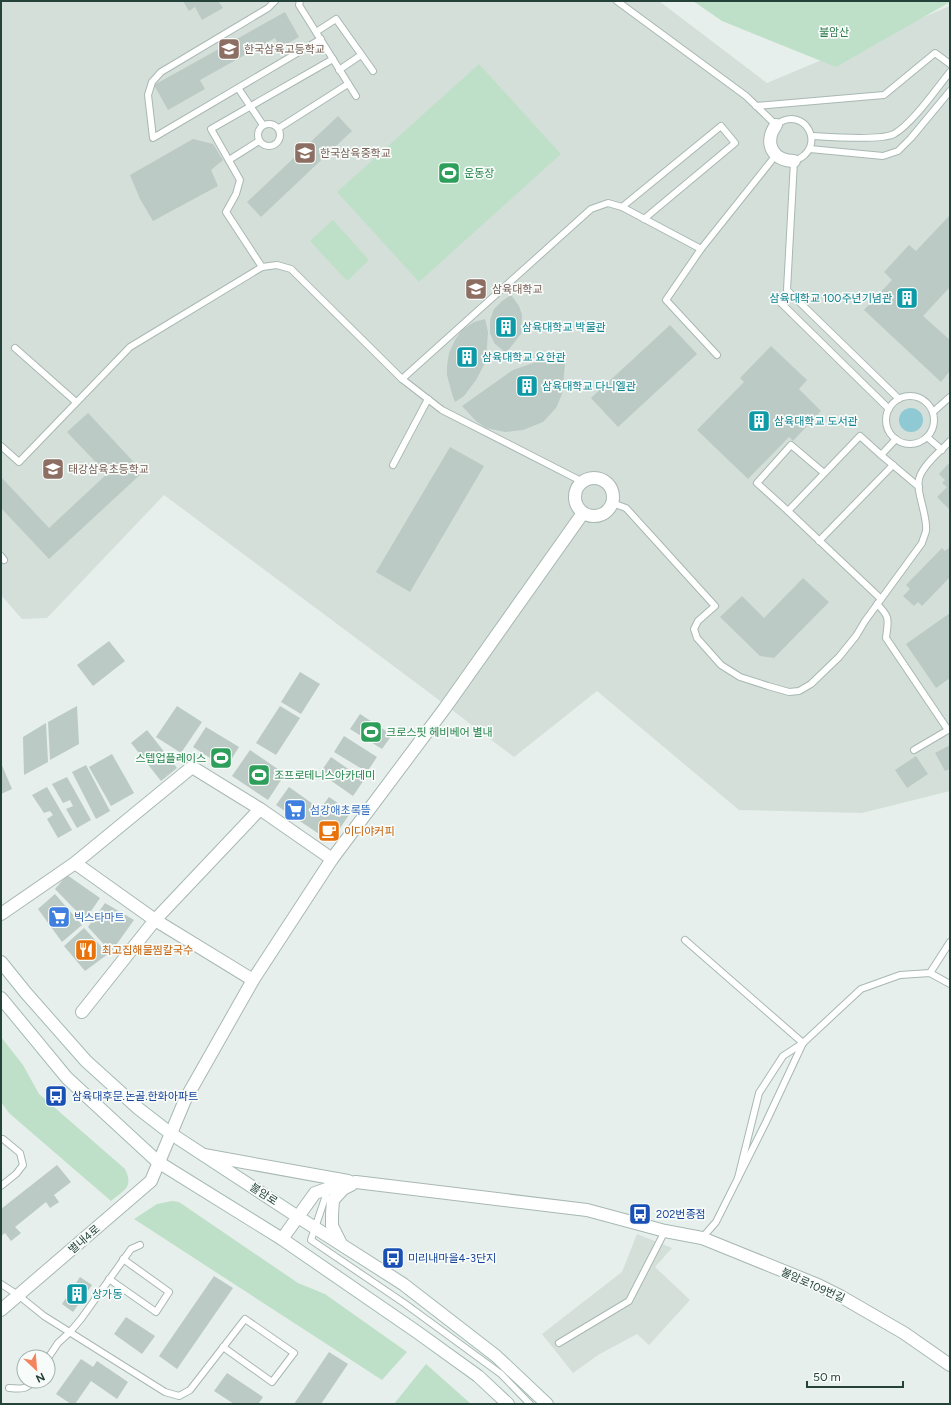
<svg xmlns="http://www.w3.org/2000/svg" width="951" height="1405" viewBox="0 0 951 1405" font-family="Figtree,'Noto Sans KR',sans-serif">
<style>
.built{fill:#d4dfda}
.green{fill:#bfe0c8}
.water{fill:#8ec9d4}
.building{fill:#bbcac4}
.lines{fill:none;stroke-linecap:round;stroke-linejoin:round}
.lane-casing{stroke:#a8b8b2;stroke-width:8}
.street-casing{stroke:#a8b8b2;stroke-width:14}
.secondary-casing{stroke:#a4bbb3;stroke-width:14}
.lane{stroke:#fff;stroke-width:6}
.street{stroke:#fff;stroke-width:12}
.secondary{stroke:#fff;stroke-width:12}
.labels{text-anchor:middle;stroke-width:3.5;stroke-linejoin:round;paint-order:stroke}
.park-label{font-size:11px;fill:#2d7a4b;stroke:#f7fbf9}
.education-label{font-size:11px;fill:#785e54;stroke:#f7fbf9;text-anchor:start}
.leisure-label{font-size:11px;fill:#27864d;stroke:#f7fbf9;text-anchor:start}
.culture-label{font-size:11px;fill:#0d838f;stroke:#f7fbf9;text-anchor:start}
.shop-label{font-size:11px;fill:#366cbe;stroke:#f7fbf9;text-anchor:start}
.food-label{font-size:11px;fill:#c56008;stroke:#f7fbf9;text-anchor:start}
.transit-label{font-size:11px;fill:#164399;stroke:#f7fbf9;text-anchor:start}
.street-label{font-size:11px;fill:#24423a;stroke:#f7fbf9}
</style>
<rect width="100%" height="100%" fill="#e6efeb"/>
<g class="built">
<polygon points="1,1 659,1 767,83 950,6 950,791 862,813 739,810 597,691 514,757 423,688 164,495 47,618 22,619 1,595"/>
<polygon points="637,1234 672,1248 655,1267 690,1300 649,1345 637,1334 598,1355 573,1373 542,1334 622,1272"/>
</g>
<g class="green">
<polygon points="693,1 950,1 950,2 836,67 722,21"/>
<polygon points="479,64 561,154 419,282 337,192"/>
<polygon points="333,220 369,260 347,281 310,241"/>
<path d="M 1,1037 L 23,1065 L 39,1094 L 125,1169 C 134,1187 124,1190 111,1201 L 9,1113 L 1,1102 Z"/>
<polygon points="172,1201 179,1202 298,1283 325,1294 407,1352 382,1380 134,1219 157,1204"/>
<polygon points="426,1364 471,1404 394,1404"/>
</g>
<circle class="water" cx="911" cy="420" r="12"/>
<g class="building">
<polygon points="183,1 218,1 223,8 202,20 195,7 189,11"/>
<polygon points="285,12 299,37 280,48 275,38 200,80 205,89 168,110 154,85"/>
<polygon points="338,116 352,131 261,217 247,202"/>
<polygon points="193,139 213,144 223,160 211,170 218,186 153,221 140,199 130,175"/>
<polygon points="950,215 950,287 923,316 950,340 950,371 941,382 864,310 892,280 884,272 909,245 916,251"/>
<polygon points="511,295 519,306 522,315 521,334 506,353 494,343 490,333 490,320 494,309 502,301"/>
<polygon points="485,319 488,332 486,361 476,380 464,396 455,402 452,394 447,375 447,366 449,353 455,340 462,330 474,322"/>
<polygon points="670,325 697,354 618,427 591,398"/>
<polygon points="771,346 807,380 799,389 821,411 793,441 789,437 748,479 697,430 744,382 740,378"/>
<polygon points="562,353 565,364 562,394 556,408 543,422 523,430 505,432 486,428 476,421 462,406 513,370"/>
<polygon points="88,413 143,472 49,559 1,508 1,477 49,528 107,474 67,432"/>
<polygon points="450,447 484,466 410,592 376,572"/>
<polygon points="950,462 950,510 937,497 947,487 942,483 945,480 939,474"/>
<polygon points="950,547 950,577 922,606 918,602 914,606 903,596 910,589 906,585 942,548 945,551"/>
<polygon points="803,578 829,602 774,658 760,656 720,617 742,596 764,618"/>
<polygon points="950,613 950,678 936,688 906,644"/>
<polygon points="109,641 125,661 93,686 77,665"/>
<polygon points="300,672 320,684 301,714 281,702"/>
<polygon points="77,706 79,744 50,760 48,722"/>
<polygon points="177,706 202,722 181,753 156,737"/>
<polygon points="280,706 300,718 276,755 256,743"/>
<polygon points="360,714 392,735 382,749 350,729"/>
<polygon points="46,723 48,762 24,775 23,737"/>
<polygon points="206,727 239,747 226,768 193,747"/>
<polygon points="147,730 177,768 161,781 131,743"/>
<polygon points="344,736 377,757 367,772 334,752"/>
<polygon points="950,745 950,769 945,771 935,753"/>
<polygon points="250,750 285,774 268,800 232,776"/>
<polygon points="112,754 134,793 111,806 89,767"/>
<polygon points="916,756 928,774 907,788 895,770"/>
<polygon points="331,757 364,780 353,796 320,773"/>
<polygon points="1,763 12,789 1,794"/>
<polygon points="86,765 110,811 96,819 72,772"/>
<polygon points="67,777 91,820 77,828 66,809 73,806 70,800 63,803 52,784"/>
<polygon points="47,787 72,830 58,838 47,819 53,815 50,811 44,813 32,795"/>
<polygon points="289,787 320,809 329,797 351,812 334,837 325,838 276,805"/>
<polygon points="67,875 100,898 85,920 55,889"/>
<polygon points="55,894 82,925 62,942 38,909"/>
<polygon points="105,903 134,920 111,952 88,927"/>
<polygon points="84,928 108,954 85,971 64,946"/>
<polygon points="57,1165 71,1182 54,1195 59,1202 50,1208 46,1202 15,1227 21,1233 11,1241 5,1233 1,1236 1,1209"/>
<polygon points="214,1276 233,1288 177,1369 159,1356"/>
<polygon points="80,1277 92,1285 73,1312 62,1304"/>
<polygon points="126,1317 155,1336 142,1354 114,1334"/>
<polygon points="329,1352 348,1364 321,1404 294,1404"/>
<polygon points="81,1359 93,1367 97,1361 128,1382 117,1399 91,1381 75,1404 71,1404 56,1394"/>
<polygon points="227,1373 263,1397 259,1403 260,1404 234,1404 214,1391"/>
</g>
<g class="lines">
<g class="lane-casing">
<g id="lane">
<polyline points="275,1 268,8 161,72 152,82 148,95 153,138 321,39"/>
<polyline points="300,1 299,5 356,96"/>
<path d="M 617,1 L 746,96 L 776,125 C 805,103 829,149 794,161 L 787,290 L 899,399"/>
<polyline points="316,32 336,19 373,71"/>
<polyline points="339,70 361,55"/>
<polyline points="238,88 263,125"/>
<polyline points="756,106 884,95 935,53 950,64"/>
<circle cx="269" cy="135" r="11"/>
<polyline points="279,128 348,84"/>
<path d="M 812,136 C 829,137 881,141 894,134 C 913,123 936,89 950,72"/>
<polyline points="810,149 883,156 898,151 911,138 950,91"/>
<polyline points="229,160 259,141"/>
<polyline points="622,207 721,126 735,143 644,219"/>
<polyline points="701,249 666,300 717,355"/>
<polyline points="262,267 226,212 236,194 240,180 211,129 333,59"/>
<polyline points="778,300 889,409"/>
<polyline points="15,348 76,402"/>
<circle cx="910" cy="420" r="24"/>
<polyline points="933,412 950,397"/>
<polyline points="927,437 942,450"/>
<polyline points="896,439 881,455 919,487"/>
<polyline points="1,446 19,462 130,347 262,267 277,265 291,269 402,379"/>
<polyline points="881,455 860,436 788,511 881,599"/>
<polyline points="393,465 428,399"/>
<polyline points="583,482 442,410 402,379 591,209 608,203 622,207 701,249 776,155"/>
<path d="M 612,503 L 626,508 L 715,606 L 698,621 L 694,629 L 697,638 L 721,665 L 740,677 L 768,686 L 789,692 L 799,691 L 811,684 L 839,657 L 856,636 L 865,621 L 922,543 C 923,539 925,535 926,531 C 928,515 914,489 920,476 C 925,463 940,452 950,441"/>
<polyline points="788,511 757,483 791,445 824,473"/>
<polyline points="819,541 893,465"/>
<polyline points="1,556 4,560"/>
<path d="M 877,604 C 891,618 888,620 886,638 L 948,730 L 914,750"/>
<polyline points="685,940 803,1043"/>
<polyline points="930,973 950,942"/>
<polyline points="1,1139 3,1139 20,1153 23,1165 16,1174 1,1186"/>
<polyline points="738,1178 759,1093 783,1056 803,1043 861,989 900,975 930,973 950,984"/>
<polyline points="328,1189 311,1240 404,1303 501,1374 530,1404"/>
<polyline points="702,1238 716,1222 766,1122 803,1043"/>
<polyline points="109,1279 156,1312 169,1292 123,1259"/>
<polyline points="1,1284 18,1295 44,1316 165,1392 179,1396 190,1390 245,1319 294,1353 272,1382 223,1347"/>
<polyline points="559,1343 629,1301 665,1231"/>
<polyline points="48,1358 58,1343 70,1332 81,1319 131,1249 140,1245"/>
<path d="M 9,1388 C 19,1389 27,1390 33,1381"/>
</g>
</g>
<g class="street-casing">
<g id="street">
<path d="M 776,125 C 763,143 773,161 794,161"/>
<circle cx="594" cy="497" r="19"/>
<polyline points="75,863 155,920 253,980"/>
<polyline points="1,914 75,863 192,767 260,809 332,859"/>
<polyline points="82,1012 155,920 260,809"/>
<polyline points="204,1155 348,1181"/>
<polyline points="282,1239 315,1193 335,1186 356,1182 587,1210 665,1231 702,1238 818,1285 840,1296 904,1333 950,1365"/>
<polyline points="341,1244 332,1226 332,1214 333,1200 343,1189 351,1185"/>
<polyline points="1,1310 151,1181 185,1100 253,980 332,859 445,708 583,513"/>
</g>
</g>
<g class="secondary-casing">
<g id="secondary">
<polyline points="1,962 26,993 86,1061 139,1109 170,1133 298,1217 403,1284 496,1356 547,1404"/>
<polyline points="1,998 67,1078 158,1162 282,1239 417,1332 478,1376 508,1404"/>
</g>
</g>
<use href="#lane" class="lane"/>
<use href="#street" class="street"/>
<use href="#secondary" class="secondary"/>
</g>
<defs>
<g id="school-square" transform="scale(1.15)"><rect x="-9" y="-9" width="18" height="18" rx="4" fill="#8d6e63" stroke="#f7fbf9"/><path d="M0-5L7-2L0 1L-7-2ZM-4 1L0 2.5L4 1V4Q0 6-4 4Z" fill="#fff"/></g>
<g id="stadium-square" transform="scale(1.15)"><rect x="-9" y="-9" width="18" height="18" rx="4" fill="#2e9e5b" stroke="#f7fbf9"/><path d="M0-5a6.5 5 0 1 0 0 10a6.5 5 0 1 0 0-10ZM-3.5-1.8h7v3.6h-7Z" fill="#fff"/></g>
<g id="university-square" transform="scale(1.15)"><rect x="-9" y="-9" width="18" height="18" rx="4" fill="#8d6e63" stroke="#f7fbf9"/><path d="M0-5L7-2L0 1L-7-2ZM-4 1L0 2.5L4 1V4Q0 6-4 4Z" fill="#fff"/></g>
<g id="building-square" transform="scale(1.15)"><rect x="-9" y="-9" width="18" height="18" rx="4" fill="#0f9aa8" stroke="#f7fbf9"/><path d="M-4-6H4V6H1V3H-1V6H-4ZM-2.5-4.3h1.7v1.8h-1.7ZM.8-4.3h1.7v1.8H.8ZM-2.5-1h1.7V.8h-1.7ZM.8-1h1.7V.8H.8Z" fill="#fff"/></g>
<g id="supermarket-square" transform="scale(1.15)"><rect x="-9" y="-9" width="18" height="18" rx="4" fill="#3f7fe0" stroke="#f7fbf9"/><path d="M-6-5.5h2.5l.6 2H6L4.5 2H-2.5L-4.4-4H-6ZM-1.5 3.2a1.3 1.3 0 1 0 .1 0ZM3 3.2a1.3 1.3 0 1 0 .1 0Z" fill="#fff"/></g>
<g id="cafe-square" transform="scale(1.15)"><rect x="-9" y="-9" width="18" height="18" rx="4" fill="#e8710a" stroke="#f7fbf9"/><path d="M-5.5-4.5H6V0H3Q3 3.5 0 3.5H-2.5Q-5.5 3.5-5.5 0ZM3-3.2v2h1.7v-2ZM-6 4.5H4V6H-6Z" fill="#fff"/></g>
<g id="restaurant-square" transform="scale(1.15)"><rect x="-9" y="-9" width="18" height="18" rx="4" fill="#e8710a" stroke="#f7fbf9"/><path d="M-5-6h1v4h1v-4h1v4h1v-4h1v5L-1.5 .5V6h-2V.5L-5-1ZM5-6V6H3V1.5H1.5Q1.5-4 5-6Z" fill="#fff"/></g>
<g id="bus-square" transform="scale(1.15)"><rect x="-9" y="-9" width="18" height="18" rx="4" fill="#1a4fb4" stroke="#f7fbf9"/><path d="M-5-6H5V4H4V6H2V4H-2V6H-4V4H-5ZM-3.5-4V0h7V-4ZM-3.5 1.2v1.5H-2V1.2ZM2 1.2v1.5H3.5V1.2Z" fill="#fff"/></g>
</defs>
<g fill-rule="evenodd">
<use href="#school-square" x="229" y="49"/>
<use href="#school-square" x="305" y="153"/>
<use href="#stadium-square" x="449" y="173"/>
<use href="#university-square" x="476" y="289"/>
<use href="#building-square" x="907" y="298"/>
<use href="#building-square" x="506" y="327"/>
<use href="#building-square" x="467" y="357"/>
<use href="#building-square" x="527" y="386"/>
<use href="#building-square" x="759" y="421"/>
<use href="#school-square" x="53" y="469"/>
<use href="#stadium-square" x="371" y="732"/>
<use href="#stadium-square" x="221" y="758"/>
<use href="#stadium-square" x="259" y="775"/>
<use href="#supermarket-square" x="295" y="810"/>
<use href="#cafe-square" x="329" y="831"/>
<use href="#supermarket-square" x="59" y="917"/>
<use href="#restaurant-square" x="86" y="950"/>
<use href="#bus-square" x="56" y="1096"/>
<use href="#bus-square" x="640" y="1214"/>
<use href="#bus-square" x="393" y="1258"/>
<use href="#building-square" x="77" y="1294"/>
</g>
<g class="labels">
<g class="park-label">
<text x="834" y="36">불암산</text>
</g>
<g class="education-label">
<text x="244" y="53">한국삼육고등학교</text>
<text x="320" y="157">한국삼육중학교</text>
<text x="492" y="293">삼육대학교</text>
<text x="68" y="473">태강삼육초등학교</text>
</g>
<g class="leisure-label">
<text x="464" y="177">운동장</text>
<text x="386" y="736">크로스핏 헤비베어 별내</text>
<text x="206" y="762" text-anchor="end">스텝업플레이스</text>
<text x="274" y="779">조프로테니스아카데미</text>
</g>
<g class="culture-label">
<text x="892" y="302" text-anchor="end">삼육대학교 100주년기념관</text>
<text x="522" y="331">삼육대학교 박물관</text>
<text x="482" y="361">삼육대학교 요한관</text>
<text x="542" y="390">삼육대학교 다니엘관</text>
<text x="774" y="425">삼육대학교 도서관</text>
<text x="92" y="1298">상가동</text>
</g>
<g class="shop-label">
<text x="310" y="814">섬강애초록뜰</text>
<text x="74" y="921">빅스타마트</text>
</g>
<g class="food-label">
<text x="344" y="835">이디야커피</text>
<text x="102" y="954">최고집해물찜칼국수</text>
</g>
<g class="transit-label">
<text x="72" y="1100">삼육대후문.논골.한화아파트</text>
<text x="656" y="1218">202번종점</text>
<text x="408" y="1262">미리내마을4-3단지</text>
</g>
<g class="street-label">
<text transform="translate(264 1194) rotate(33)" y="4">불암로</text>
<text transform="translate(84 1239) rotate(-41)" y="4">별내4로</text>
<text transform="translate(813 1285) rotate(24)" y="4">불암로109번길</text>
</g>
</g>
<rect width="951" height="1405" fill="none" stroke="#24423a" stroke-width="4"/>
<g transform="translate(36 1369) rotate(154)"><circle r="19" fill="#f7fbf9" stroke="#a3b1ad"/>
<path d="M0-3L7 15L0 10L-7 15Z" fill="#f4845f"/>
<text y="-6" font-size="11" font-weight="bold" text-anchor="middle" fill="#24423a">N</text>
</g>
<path d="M807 1381v6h96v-6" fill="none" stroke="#24423a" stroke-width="2"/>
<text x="813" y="1381" font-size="12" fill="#24423a" stroke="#f7fbf9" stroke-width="3" paint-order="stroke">50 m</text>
</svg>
